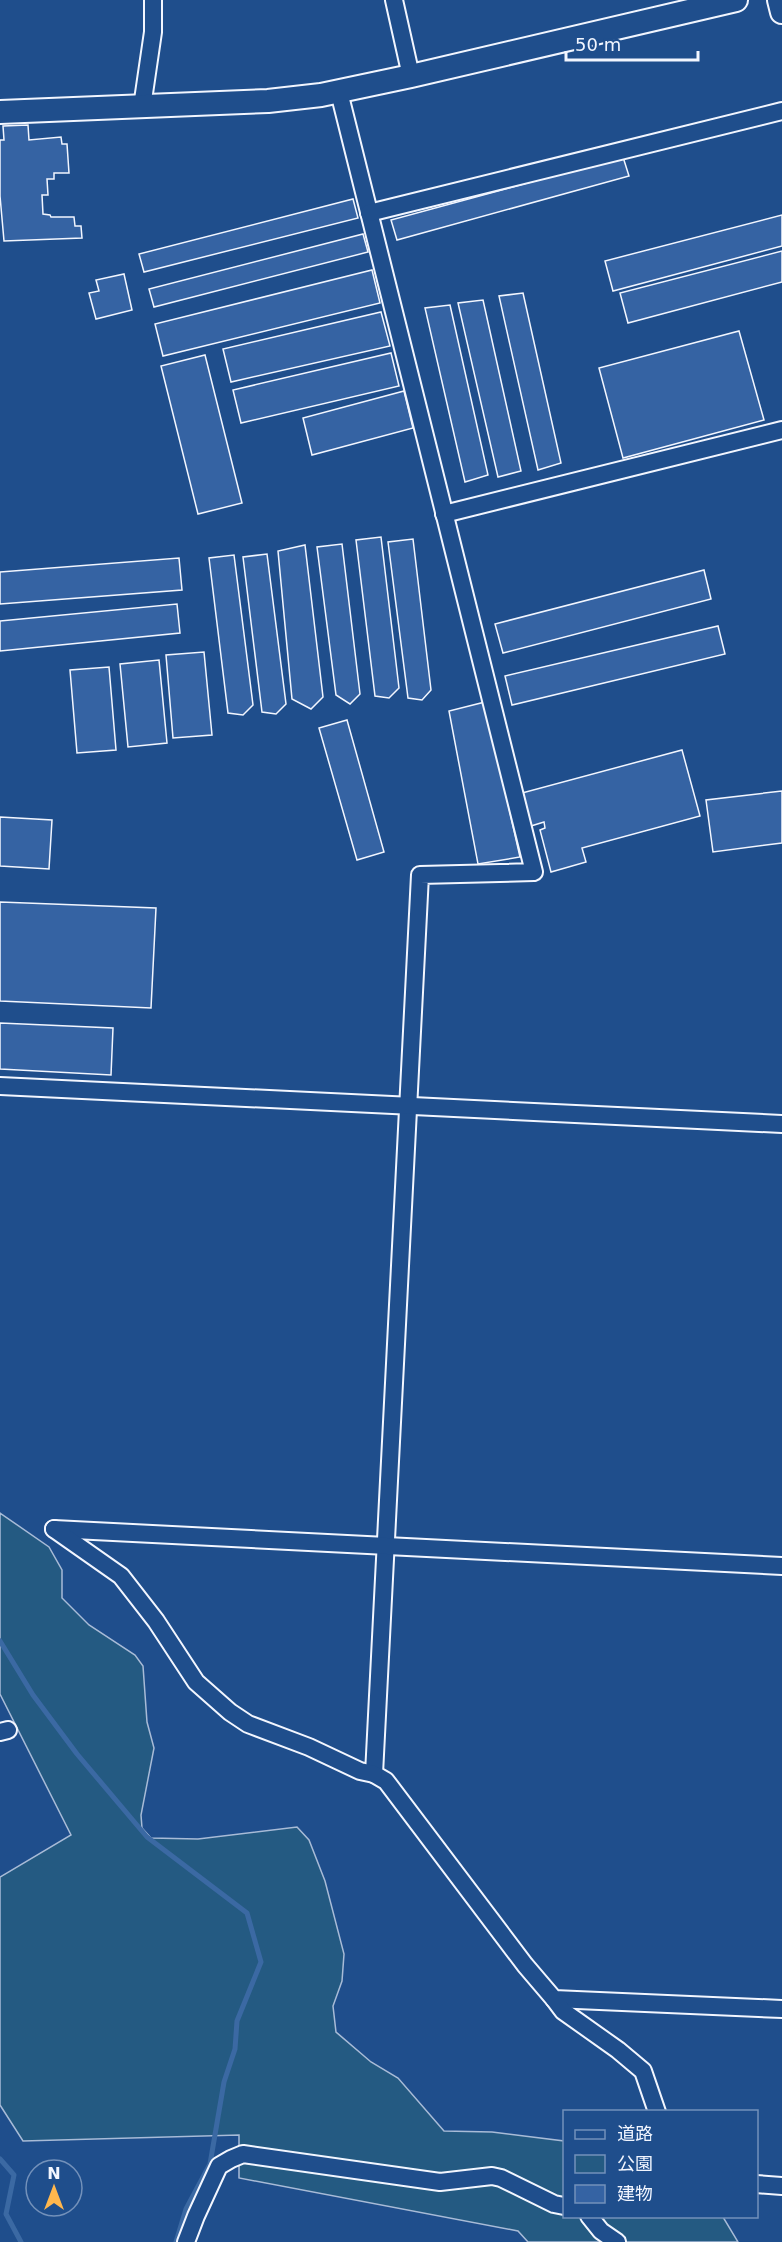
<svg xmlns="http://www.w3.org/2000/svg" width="782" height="2242" viewBox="0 0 782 2242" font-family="'DejaVu Sans','Noto Sans JP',sans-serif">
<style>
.green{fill:#245a82;stroke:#a8bbd7;stroke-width:1.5}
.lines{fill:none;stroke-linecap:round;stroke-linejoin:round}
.stream{stroke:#3b69a3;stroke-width:5}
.building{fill:#3563a3;stroke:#f2f6ff;stroke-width:1.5}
.street-casing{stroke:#f2f6ff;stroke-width:20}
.secondary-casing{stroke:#f2f6ff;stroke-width:26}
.street{stroke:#1f4e8c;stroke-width:16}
.secondary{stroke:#1f4e8c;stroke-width:22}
</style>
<rect width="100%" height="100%" fill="#1f4e8c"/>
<polygon class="green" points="0,1513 49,1547 62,1570 62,1598 89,1625 135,1655 143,1666 147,1722 154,1748 141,1815 142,1828 151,1838 198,1839 297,1827 309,1840 325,1881 344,1954 342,1981 333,2006 336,2032 371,2062 398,2078 444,2131 492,2132 564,2141 564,2216 723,2217 738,2242 528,2242 518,2231 239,2178 239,2135 23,2141 0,2105 0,1877 71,1835 0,1694"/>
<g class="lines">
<g class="stream">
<polyline points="0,1641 33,1695 77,1754 147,1837 247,1913 261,1962 237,2021 235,2049 224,2082 210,2164 186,2209 176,2242"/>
<polyline points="0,2159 14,2175 6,2214 21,2242"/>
</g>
</g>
<g class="building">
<polygon points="28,125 29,140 61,137 62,144 67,144 69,173 54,173 54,179 47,179 48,195 42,195 43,214 50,215 51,217 74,217 75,226 81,226 82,238 4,241 0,196 0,140 4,140 3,126"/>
<polygon points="623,157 629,176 397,240 391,220"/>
<polygon points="353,199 358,218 144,272 139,254"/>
<polygon points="782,215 782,246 613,291 605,261"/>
<polygon points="363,234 368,252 154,307 149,289"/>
<polygon points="782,251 782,282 628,323 620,293"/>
<polygon points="372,270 380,303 163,356 155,324"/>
<polygon points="124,274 132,310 96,319 89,293 99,291 96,280"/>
<polygon points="523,293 561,463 538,470 499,296"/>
<polygon points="483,300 521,471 498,477 458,303"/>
<polygon points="450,305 488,475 465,482 425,308"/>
<polygon points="381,312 390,346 231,382 223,349"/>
<polygon points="739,331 764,420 623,458 599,368"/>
<polygon points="391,353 399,386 241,423 233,390"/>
<polygon points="205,355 242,503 198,514 161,366"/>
<polygon points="404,391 413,428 312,455 303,418"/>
<polygon points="381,537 399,688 389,698 375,696 356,540"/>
<polygon points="413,539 431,690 422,700 408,698 388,542"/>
<polygon points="342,544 360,694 350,704 336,695 317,547"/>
<polygon points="305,545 323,697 311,709 292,699 278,551"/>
<polygon points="267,554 286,704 276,714 262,712 243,557"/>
<polygon points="234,555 253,705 243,715 228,713 209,558"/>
<polygon points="179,558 182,590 0,604 0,572"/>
<polygon points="704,570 711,599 503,653 495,624"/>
<polygon points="177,604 180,633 0,651 0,621"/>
<polygon points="718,626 725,654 512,705 505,676"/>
<polygon points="204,652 212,735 173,738 166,655"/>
<polygon points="159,660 167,743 128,747 120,664"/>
<polygon points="109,667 116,750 77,753 70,670"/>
<polygon points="485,702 520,857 478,864 449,711"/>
<polygon points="347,720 384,852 357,860 319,728"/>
<polygon points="682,750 700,816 582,848 586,862 551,872 540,830 545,828 544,822 531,826 522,793"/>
<polygon points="782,791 782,843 713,852 706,800"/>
<polygon points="0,817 52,820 49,869 0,866"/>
<polygon points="0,902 156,908 151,1008 0,1001"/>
<polygon points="0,1023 113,1028 111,1075 0,1069"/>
</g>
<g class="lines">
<g class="street-casing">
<g id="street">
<polyline points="394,0 411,76"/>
<polyline points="339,92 534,872 420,875 374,1774 386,1781 525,1965 554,1999 782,2009"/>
<polyline points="142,107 153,32 153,0"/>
<polyline points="369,213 782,111"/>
<polyline points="444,514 782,430"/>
<polyline points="0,1086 782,1124"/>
<polyline points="54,1529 782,1566"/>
<polyline points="54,1529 121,1576 156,1621 196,1682 230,1712 248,1724 309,1747 360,1771 374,1774"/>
<polyline points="0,1732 8,1730"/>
<polyline points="554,1999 563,2011 618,2050 643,2071 657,2112"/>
<polyline points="756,2184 782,2186"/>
<polyline points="589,2216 601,2231 617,2242"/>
<polyline points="186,2242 196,2216 219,2166 231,2159 243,2154 440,2182 492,2176 501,2178 554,2204 564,2206"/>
</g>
</g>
<g class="secondary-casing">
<g id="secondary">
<polyline points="779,0 782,12"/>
<polyline points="0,112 268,101 321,95 411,76 736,0"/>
</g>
</g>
<use href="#street" class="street"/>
<use href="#secondary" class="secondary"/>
</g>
<rect x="563" y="2110" width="195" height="108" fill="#1f4e8c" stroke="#7391ba" stroke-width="1.5"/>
<rect x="575" y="2130" width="30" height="9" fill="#1f4e8c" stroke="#7391ba" stroke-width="1.5"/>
<text x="617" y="2140" font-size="18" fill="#f2f6ff">道路</text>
<rect x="575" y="2155" width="30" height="18" fill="#245a82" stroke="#7391ba" stroke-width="1.5"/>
<text x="617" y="2170" font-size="18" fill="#f2f6ff">公園</text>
<rect x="575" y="2185" width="30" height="18" fill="#3563a3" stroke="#7391ba" stroke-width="1.5"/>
<text x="617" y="2200" font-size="18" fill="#f2f6ff">建物</text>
<g transform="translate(54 2188)"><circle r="28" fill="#1f4e8c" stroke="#7391ba" stroke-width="1.5"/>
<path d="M0-4.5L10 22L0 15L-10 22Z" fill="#ffb74d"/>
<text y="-9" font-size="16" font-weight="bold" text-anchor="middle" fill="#f2f6ff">N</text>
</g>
<path d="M566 51v9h132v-9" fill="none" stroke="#f2f6ff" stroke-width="3"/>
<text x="575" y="51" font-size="18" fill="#f2f6ff" stroke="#1f4e8c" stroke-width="4.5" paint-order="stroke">50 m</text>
</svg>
